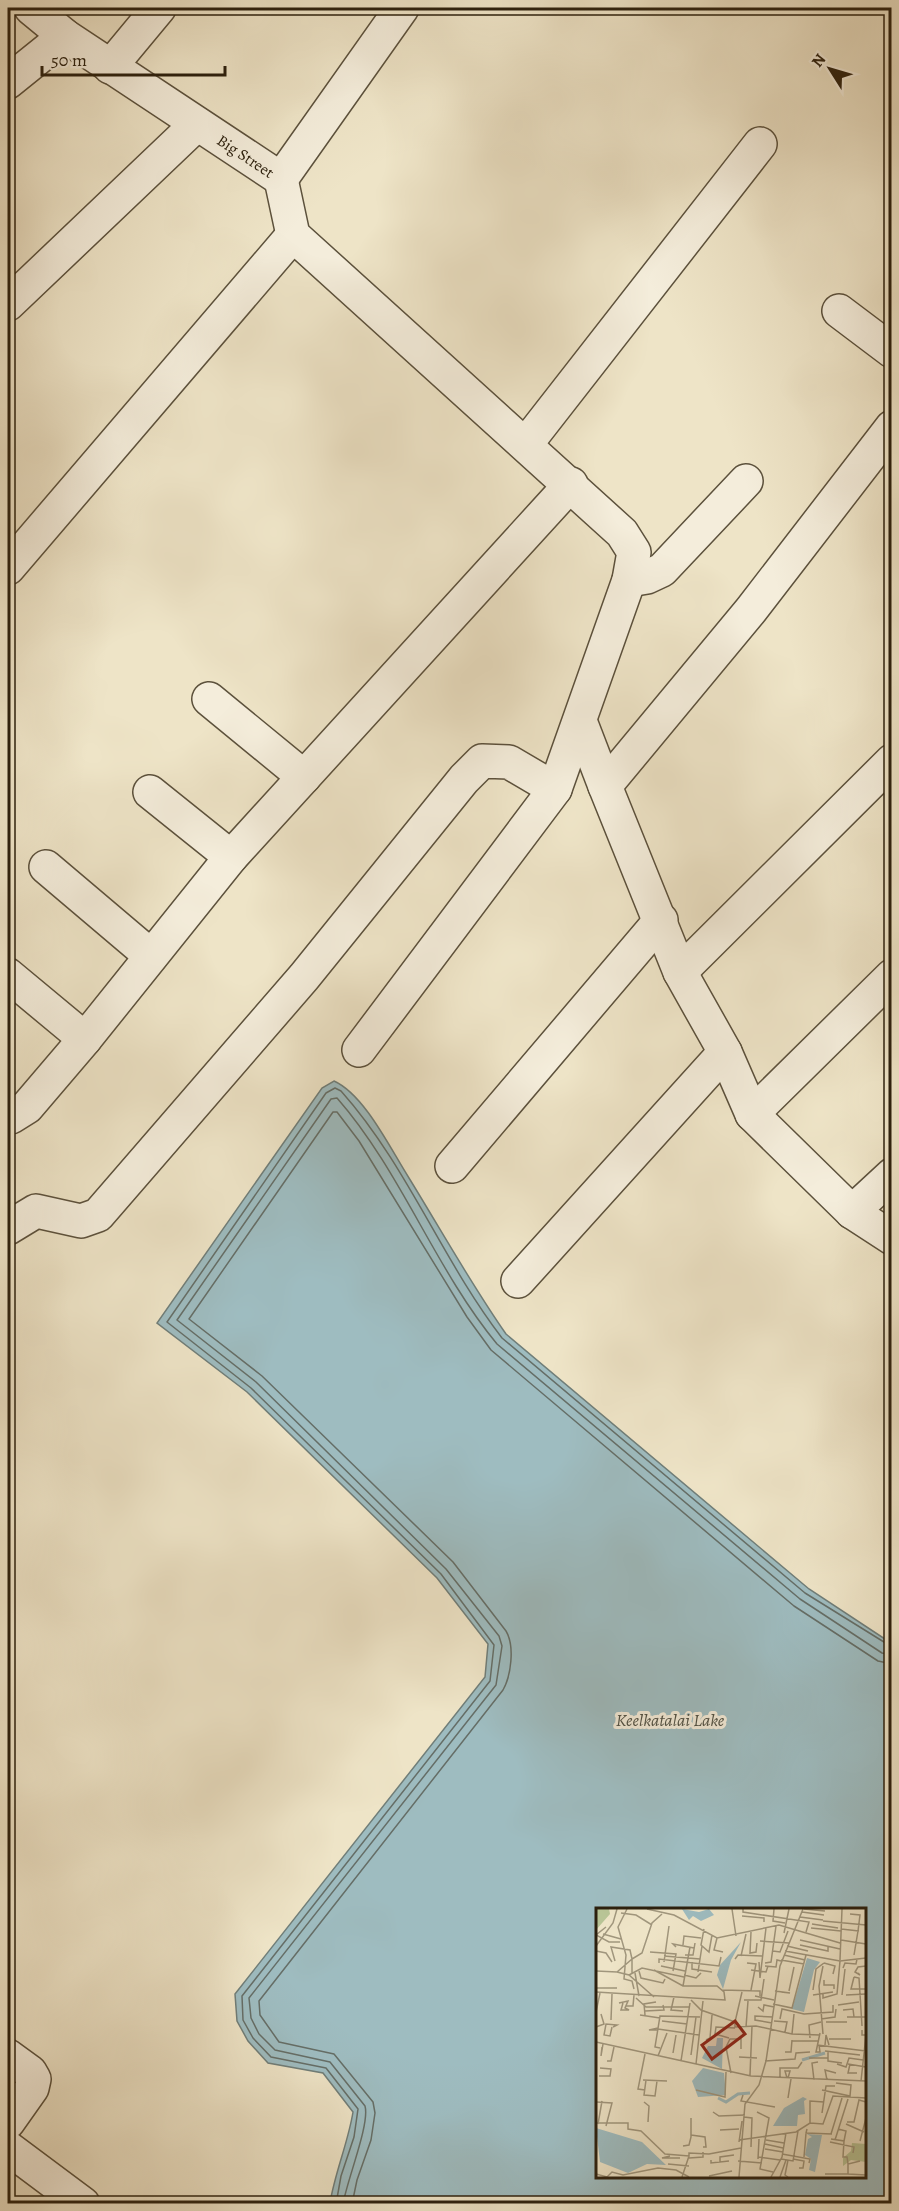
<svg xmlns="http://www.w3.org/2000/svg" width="899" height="2211" viewBox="0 0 899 2211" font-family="Alegreya,serif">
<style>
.water{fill:#9ebcc0;stroke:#707e79;stroke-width:1.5;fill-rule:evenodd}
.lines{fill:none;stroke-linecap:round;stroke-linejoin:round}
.shore{stroke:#656e67;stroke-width:1.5}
.minor-casing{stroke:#5c513c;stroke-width:36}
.minor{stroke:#f4eddb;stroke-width:33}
.labels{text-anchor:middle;stroke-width:6;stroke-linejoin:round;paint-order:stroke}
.street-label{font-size:16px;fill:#2c200e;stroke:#f4eddb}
.water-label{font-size:18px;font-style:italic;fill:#4e4f43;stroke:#f4eddb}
.inset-river{fill:none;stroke:#9ebcc0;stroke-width:3}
.inset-road{fill:none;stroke:#a0967d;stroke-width:1.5}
.view{fill:#8f2418;fill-opacity:0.15;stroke:#8f2418;stroke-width:3}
.inset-edge{fill:none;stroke:#2c200e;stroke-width:3}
</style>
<rect width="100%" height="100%" fill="#eee4c7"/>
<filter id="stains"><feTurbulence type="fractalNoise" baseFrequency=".00333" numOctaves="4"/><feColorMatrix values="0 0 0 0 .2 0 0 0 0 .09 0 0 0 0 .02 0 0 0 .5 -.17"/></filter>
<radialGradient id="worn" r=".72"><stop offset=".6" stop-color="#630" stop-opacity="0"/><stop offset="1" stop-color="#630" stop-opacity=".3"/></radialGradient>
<path class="water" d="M 334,1081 C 365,1095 391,1150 409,1178 C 441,1230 471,1284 506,1334 L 809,1589 L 891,1643 L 891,2203 L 330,2203 C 335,2172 348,2143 353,2112 L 323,2073 L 268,2063 L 248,2041 L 237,2021 L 235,1994 L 485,1677 L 488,1644 L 437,1578 L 247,1392 L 157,1323 L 322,1088 ZM 598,1910 L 864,1910 L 864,2176 L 598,2176 Z"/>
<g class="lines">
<g class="shore">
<path d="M 336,2204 L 341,2176 L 354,2137 L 358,2109 L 326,2068 L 271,2057 L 253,2038 L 243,2020 L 242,1996 L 490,1681 L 494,1645 L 441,1574 L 251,1388 L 167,1322 L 326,1093 L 335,1088 L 341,1091 C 407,1165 442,1260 502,1338 L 805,1593 L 892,1647"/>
<path d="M 343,2204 C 347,2180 370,2124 365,2106 L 330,2062 L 275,2050 L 259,2034 L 251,2018 L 249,1998 L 496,1685 L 502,1646 L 499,1636 L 446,1569 L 256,1382 L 177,1320 L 331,1099 L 337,1098 C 401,1171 435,1269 497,1344 L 800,1599 L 882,1653 L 892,1655"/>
<path d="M 352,2204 L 357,2180 L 371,2140 L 375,2113 L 373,2102 L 334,2054 L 279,2042 L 260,2015 L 259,2001 L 503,1690 C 511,1676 515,1646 506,1631 L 453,1562 L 262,1376 L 189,1319 L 333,1112 L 337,1112 L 359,1141 L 467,1317 L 491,1350 L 794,1606 L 878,1661 L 892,1664"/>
</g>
<g class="minor-casing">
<g id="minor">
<path id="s1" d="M 31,8 L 65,36 L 281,179 L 402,8"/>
<polyline points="110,67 159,8"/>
<polyline points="8,82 65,36"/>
<polyline points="281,179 293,235 622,533 634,552 629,580 555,789 359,1050"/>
<polyline points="8,304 197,124"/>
<polyline points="839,311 892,351"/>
<polyline points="892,427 751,610 605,786 680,972 725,1052 752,1114 852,1212 892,1238"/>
<polyline points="526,444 760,144"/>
<polyline points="8,568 293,235"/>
<polyline points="629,580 647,577 662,570 746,481"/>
<polyline points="209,699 304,777"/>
<polyline points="580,721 605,786"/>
<polyline points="150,792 231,857"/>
<polyline points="46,867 151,956"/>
<polyline points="680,972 892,761"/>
<polyline points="8,975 85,1039"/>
<polyline points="752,1114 892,976"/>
<polyline points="8,1115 11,1117 27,1107 85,1039 231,857 571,484"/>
<polyline points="452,1166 661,920"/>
<polyline points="852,1212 892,1175"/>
<polyline points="8,1228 36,1211 81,1221 98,1215 304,977 464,779 482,761 509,762 555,789"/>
<polyline points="518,1281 725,1052"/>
<polyline points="8,2056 30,2072 34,2079 32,2088 8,2122"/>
<polyline points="8,2148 83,2204"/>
</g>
</g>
<use href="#minor" class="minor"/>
</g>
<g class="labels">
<g class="street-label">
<text dy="6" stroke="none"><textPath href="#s1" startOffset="261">Big Street</textPath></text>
</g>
<g class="water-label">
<text x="670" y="1726">Keelkatalai Lake</text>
</g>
</g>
<g transform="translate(596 1908)">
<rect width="270" height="270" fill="#eee4c7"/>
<path d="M 0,1 L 13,1 L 14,6 L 0,22 ZM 256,235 L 270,236 L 270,254 L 255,252 L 247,258 L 247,250 L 255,243 Z" fill="#b8c496"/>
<path d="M 86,1 L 103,4 L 113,1 L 118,7 L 105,13 L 97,8 L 93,12 ZM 145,34 L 135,52 L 127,81 L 121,67 L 124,57 ZM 211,50 L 224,54 L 218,62 L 208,104 L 196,101 ZM 121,130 L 127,130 L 126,161 L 106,150 L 112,138 L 120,138 ZM 107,160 L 128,165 L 130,187 L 102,189 L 96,173 ZM 207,189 L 211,191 L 208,193 L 209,206 L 202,207 L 201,218 L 177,218 L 188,200 ZM 0,220 L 46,234 L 70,257 L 51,256 L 32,265 L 4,254 ZM 211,226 L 226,227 L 219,264 L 213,262 L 215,251 L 209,247 L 212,231 L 216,229 Z" fill="#9ebcc0"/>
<path class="inset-river" d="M 206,152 L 229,145M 122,190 L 130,194 L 142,186 L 154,185"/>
<path class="inset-road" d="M 31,1 L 22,19 L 30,47 L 28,71 L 36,73 L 38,81M 51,1 L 78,7 L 121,30 L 183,17 L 244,35M 136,1 L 140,28M 147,1 L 147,4 L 213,14 L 210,24M 178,1 L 177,13 L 189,15M 208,1 L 229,3M 206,4 L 228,7M 25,5 L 40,7 L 56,17M 254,6 L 264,7 L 262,23M 146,8 L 168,10 L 168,14M 204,9 L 227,12M 227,13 L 270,17M 216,16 L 242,20M 10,19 L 0,27 L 13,34 L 24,34M 215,20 L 245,23M 108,21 L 105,37 L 113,44 L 116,27M 245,21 L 263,23M 155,24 L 154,45 L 160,44 L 161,35M 188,25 L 193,1M 7,26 L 25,31M 121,30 L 118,42 L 127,44M 204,32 L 244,41M 245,32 L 270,36M 164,33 L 193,35M 87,37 L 88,28 L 105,30M 204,37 L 232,43 L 232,39M 0,38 L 17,15 L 21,1M 191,38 L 212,43M 80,39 L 77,36 L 98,40M 0,43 L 10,45 L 16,54M 177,43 L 184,44 L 192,23M 189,43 L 244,53 L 270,50M 54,44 L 80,46 L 77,63M 89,47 L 97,47 L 99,35M 188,47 L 209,52M 258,47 L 262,23M 68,48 L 104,51M 145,48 L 150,26M 139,51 L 142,47 L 166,48M 185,52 L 208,56M 244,52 L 246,1M 68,54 L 73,18M 96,54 L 96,61 L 116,64M 163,54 L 164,70 L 170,20M 63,55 L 63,51 L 123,58 L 125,49M 151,55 L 160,56 L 155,82M 169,55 L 175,54 L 180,18M 228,55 L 239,58 L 237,66M 65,58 L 89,63M 169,58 L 180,59 L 181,52 L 185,53M 247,60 L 249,55 L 260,56 L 261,51M 155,62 L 170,64 L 172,58M 0,63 L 21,64 L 36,51 L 34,42 L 15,39 L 19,53M 43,63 L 45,70 L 67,75 L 69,71M 21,64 L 33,67 L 58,89M 102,64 L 106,38M 39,65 L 43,88M 262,65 L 264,67 L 259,64 L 262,59 L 270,58M 36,66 L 36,51 L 46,45 L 56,15 L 66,6M 33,67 L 46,60 L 88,69M 88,67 L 100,70 L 105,65M 258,69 L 263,70 L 266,118M 258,69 L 255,81 L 270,81M 228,72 L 228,77 L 238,77 L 238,81M 87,78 L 94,39M 0,80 L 21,80M 126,82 L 164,83 L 164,88M 217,82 L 220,61 L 228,55M 179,83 L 194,85 L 185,84M 193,83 L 198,59M 0,84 L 129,92 L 128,84 L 121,78 L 87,78 L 58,62M 227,86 L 227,90 L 241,86 L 244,53M 217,87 L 237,84M 246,87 L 249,61M 250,87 L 270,86M 159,88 L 178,92M 78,89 L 75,102 L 87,103M 40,90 L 50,99 L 93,99M 95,92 L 105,102 L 139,114M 148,92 L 165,92 L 168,71M 23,95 L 32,93 L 29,100 L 33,102 L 25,102 L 27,95M 177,96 L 196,100 L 210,47M 242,97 L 263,94M 30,98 L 37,98 L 38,87M 162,99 L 167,103 L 168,97 L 178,99M 247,102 L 257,101 L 258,109M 49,103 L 68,102 L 67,97M 0,104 L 4,85M 44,107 L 64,110M 49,107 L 48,96 L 60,94M 251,109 L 270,109M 184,111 L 186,101 L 208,106 L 237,104 L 237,97M 225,111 L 239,109 L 240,101M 15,112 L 16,86M 66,113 L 91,116M 178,113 L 191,114 L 189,124M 139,114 L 139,119 L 160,118 L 196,126 L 224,127M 139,114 L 146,84M 230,114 L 251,114M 176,115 L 159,112 L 159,108 L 177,109M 0,119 L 8,116 L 5,106M 16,119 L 14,128 L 8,127 L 10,116 L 21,117 L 17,119M 150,119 L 152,93M 62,121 L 103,127M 62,122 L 53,122 L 62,120M 196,126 L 198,106M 227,126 L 223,78 L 227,58M 133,130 L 119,126 L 120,119 L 139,120M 214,130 L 213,117 L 225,114M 233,131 L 255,131M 110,132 L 114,130 L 116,107M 196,133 L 223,133M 0,134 L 155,168 L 270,173M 221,137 L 270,143M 223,137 L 224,144 L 220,144 L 224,125M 229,137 L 230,127 L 233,137M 6,139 L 5,148 L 7,136M 64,140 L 59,139 L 64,108 L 104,109M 229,143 L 264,147M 232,143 L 232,153 L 246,155M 189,144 L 195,144 L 196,132M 77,145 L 80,127M 49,146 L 42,181 L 49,182M 95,147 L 100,109M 62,148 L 71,125M 143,149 L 161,150M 213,150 L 232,150M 11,153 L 15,153 L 18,139M 85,153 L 94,95M 169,153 L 199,151 L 200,145 L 214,144M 100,156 L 107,93M 241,156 L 250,159 L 253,150 L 267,152M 252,156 L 270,159M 254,156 L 252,165 L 261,165M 135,165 L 130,139 L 134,131 L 145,131 L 145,141M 154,167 L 156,118M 3,168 L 14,168 L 15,161 L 4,160M 184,169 L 184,160 L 202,160 L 206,154M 191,170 L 189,163 L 194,163 L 192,170M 47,172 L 71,173M 50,172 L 48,187 L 59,188 L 61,173M 218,172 L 216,155 L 222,154M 231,172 L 229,162 L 240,165M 265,173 L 270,127 L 266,127 L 266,122M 100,182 L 129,189 L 130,164M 226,182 L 254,188 L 255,177 L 240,175M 147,187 L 145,193 L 179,199M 192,190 L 195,171M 0,194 L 16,195 L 10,218M 48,194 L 53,198 L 52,214M 117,204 L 123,208 L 149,207M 161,204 L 173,210 L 164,261 L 177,264M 226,205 L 230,178 L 239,178M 148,209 L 156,210 L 155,239M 251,214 L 258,214 L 263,192 L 270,194M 0,215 L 32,215 L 32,221 L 45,223 L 69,246 L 93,248 L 93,245 L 113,246 L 145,240M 214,215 L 214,193 L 228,194M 2,216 L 6,193M 250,216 L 268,224M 211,221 L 210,225 L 236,226M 242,221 L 250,223 L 248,233M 124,222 L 143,221M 235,226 L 246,190M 95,227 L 109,229 L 110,239 L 107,239M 235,231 L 248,233 L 247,249 L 251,249 L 252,256M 143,232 L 200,224 L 214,215 L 227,216 L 237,188 L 270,190M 170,232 L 188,235M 239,232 L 252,191M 264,233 L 270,210M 143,234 L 146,213M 234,234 L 258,239 L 257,245M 169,236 L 187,240M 87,238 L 93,237 L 95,229 L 95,210M 169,241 L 187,244M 186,246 L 214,251 L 213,255M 74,248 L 66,250 L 84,250M 162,249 L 184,252M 208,249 L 210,225M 93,250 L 107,249 L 107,244M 162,251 L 163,231M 185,251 L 197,253 L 202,223M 197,251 L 208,253 L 207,260 L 203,260M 115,252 L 115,255 L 133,253M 192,252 L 189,267 L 192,269M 142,253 L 166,255M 264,253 L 252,256 L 252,266 L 270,267M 124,255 L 124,249 L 138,247M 72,256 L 93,258M 0,266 L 11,269 L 16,264 L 27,267 L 62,260 L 80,262 L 93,269M 229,266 L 252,266M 113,268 L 136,263M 86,269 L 93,248M 143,269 L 149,196 L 163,177 L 170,153 L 184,58 L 207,1M 175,269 L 186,249 L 190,225M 184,269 L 190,252"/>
<path class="view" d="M 139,113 L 149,126 L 116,151 L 106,137 Z"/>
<rect width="270" height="270" class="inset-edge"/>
</g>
<rect width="899" height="2211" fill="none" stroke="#eee4c7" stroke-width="30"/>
<rect x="9" y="9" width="881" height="2193" fill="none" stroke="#2c200e" stroke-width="3"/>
<rect x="15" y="15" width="869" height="2181" fill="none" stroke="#2c200e" stroke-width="1.5"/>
<g transform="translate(830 69) rotate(307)" stroke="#f4eddb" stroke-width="4.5" paint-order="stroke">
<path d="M0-4.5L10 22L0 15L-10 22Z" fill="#2c200e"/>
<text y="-9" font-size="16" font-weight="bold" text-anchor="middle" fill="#2c200e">N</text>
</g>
<path d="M42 66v9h183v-9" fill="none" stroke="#2c200e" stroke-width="3"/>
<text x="51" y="66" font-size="18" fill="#2c200e" stroke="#f4eddb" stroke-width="4.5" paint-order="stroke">50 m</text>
<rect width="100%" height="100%" filter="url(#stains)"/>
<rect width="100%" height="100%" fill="url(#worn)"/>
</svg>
